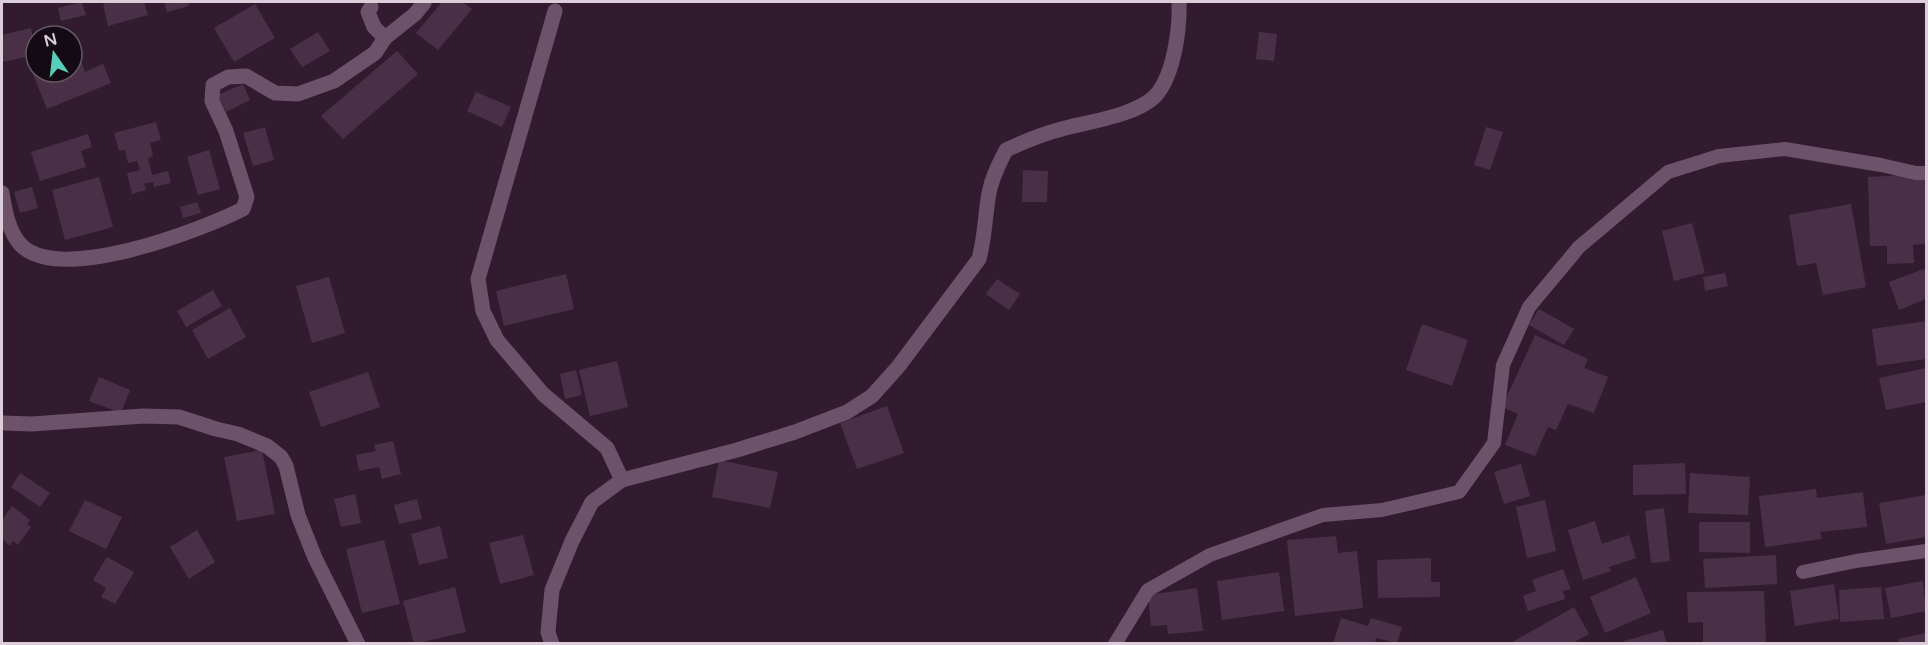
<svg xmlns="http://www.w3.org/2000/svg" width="1928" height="645" viewBox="0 0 1928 645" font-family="'Varela Round',sans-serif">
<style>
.building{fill:#493046}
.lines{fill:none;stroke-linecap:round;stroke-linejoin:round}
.service{stroke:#6d5269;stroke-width:14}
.minor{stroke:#6d5269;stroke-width:15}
</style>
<rect width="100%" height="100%" fill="#321b2f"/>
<g class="building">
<polygon points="82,2 86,15 61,21 58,8"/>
<polygon points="111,2 144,2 148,15 108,26 103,4"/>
<polygon points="164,2 188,2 189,6 167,12"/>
<polygon points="442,2 462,2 472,9 438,50 416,33"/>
<polygon points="255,4 275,38 234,62 214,28"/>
<polygon points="31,28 36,55 2,62 2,35"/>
<polygon points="318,32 330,51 302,67 290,49"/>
<polygon points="1259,32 1277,34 1274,61 1256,59"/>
<polygon points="397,51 418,74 343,139 321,116"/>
<polygon points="79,56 85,72 103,64 111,83 47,109 33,74 38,72 72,72 72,58"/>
<polygon points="243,84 250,100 226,112 218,95"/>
<polygon points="476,92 511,107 502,127 467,111"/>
<polygon points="156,122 161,140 150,143 153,156 148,158 152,175 168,171 171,183 154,187 153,182 144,184 146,190 132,194 127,173 140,170 137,161 128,163 125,150 119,151 114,133"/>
<polygon points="265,127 274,160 253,166 243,133"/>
<polygon points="1486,127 1503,132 1490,170 1474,165"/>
<polygon points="88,134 92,147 81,151 86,167 40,181 31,152"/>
<polygon points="209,150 220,189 198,195 187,157"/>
<polygon points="1023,170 1048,171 1047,202 1022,202"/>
<polygon points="1926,174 1926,244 1913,245 1914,263 1887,264 1887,246 1870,246 1868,177"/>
<polygon points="99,177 113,227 65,240 52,190"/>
<polygon points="32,187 38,208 20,213 14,192"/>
<polygon points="197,202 201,213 183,218 180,207"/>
<polygon points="1851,204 1866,287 1823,295 1816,263 1797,266 1789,215"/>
<polygon points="1692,223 1705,273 1674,281 1662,231"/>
<polygon points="1926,268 1926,299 1899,310 1889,282"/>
<polygon points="1725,273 1728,286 1705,291 1703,277"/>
<polygon points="566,274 574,309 504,326 496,291"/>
<polygon points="329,277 345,333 312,343 296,286"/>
<polygon points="997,279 1020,294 1009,310 986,294"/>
<polygon points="213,290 222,306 186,327 177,311"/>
<polygon points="230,308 246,337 208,359 192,330"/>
<polygon points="1539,309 1574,329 1564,345 1529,325"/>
<polygon points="1926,321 1926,359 1877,366 1872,329"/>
<polygon points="1422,324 1468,340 1452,386 1406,370"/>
<polygon points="1535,335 1588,359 1584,368 1608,377 1594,413 1568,404 1556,430 1548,427 1535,456 1505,445 1518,414 1502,407"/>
<polygon points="617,361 628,407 590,416 579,370"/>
<polygon points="1926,368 1926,402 1886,410 1879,378"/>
<polygon points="576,370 582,395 565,399 560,374"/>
<polygon points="368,372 380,407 321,427 309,392"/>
<polygon points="99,377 130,390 121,413 89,401"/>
<polygon points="887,406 904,453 857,469 840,423"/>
<polygon points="393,441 401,474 382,479 379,467 359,471 356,455 376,451 374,445"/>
<polygon points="262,450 275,514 237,521 224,457"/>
<polygon points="719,460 778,472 770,508 712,497"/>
<polygon points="1685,463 1686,494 1633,495 1633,465"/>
<polygon points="1521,464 1530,496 1504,504 1494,472"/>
<polygon points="20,473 50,493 40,507 11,487"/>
<polygon points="1690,473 1750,477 1748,515 1688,513"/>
<polygon points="1816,489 1817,498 1863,492 1867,527 1820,532 1822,539 1765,547 1759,496"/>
<polygon points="355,494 361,523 341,527 334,499"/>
<polygon points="1926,495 1926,537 1886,544 1879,503"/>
<polygon points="417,499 422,519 399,524 394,505"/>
<polygon points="85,500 122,517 106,549 69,531"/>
<polygon points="1545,500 1556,551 1527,558 1516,507"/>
<polygon points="12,506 30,520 27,524 31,527 18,545 13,541 10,546 2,539 2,520"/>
<polygon points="1664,508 1670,561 1651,563 1645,511"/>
<polygon points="1595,521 1602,544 1629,535 1636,558 1609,567 1611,571 1583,580 1568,530"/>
<polygon points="1699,522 1750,522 1750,553 1699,552"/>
<polygon points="440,526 448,558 419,565 411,534"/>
<polygon points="197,530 215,562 189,579 170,547"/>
<polygon points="523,535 534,575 500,584 489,543"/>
<polygon points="1336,536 1338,553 1357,551 1363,608 1295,616 1287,540"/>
<polygon points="384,540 400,604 362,613 346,549"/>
<polygon points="1776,555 1777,584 1705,588 1703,559"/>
<polygon points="107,557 134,572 115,604 101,597 106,588 93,580"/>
<polygon points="1431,558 1431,582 1440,582 1440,597 1378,598 1377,560"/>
<polygon points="1563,569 1571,589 1563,591 1565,599 1528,611 1523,596 1536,591 1532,580"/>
<polygon points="1279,572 1284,611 1222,620 1217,581"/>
<polygon points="1636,577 1651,613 1605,633 1590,597"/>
<polygon points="1923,581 1926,611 1891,618 1885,588"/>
<polygon points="1834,584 1839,619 1795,626 1790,591"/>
<polygon points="455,587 466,632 414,644 403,601"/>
<polygon points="1881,587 1884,619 1840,622 1839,590"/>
<polygon points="1197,588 1203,631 1168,634 1167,625 1151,626 1148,595"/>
<polygon points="1764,591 1766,644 1703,644 1703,622 1688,623 1687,592"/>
<polygon points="1574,607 1589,634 1571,644 1509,644"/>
<polygon points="1341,618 1368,626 1371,618 1402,627 1397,643 1376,638 1375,644 1333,644"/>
<polygon points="1663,630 1667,644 1625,644 1624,641"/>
<polygon points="1926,633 1926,644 1899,644 1898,639"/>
</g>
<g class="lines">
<g class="service">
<polyline points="1803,572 1856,561 1926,551"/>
<polyline points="1115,644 1148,590 1210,555 1323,515 1382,510 1459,492 1494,443 1503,365 1529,307 1579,247 1668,172 1719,156 1785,149 1881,165 1916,173 1926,173"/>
</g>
<g class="minor">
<polyline points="555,11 478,279 483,311 497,340 543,394 607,448 622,480"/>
<polyline points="385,38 415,14 424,3"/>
<path d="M 2,193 C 5,210 8,230 20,244 C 57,286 201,230 243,209 L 247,197 L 226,131 L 212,101 L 213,85 L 228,77 L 246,76 L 275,93 L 298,94 L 334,81 L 375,53 L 385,38 L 374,27 L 368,12 L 371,7"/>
<polyline points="2,423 32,424 143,416 179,417 216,429 238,434 267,446 281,457 286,466 298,515 315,558 358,644"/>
<path d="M 552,644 L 548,632 L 552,590 L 572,541 L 592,502 L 622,480 L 737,450 L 795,432 L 847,412 L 872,396 L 898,367 L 979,259 C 985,237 985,215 989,193 C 992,177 999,164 1006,150 C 1023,142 1040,135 1058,130 C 1085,122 1138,116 1157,94 C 1174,73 1180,29 1179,2"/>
</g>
</g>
<rect width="1928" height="645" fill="none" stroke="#ddcdda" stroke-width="6"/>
<g transform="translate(54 54) rotate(346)"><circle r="28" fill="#140a13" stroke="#645863" stroke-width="1.5"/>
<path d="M0-4.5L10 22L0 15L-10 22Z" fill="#5acebc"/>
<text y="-9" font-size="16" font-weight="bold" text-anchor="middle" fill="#ddcdda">N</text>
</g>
</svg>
